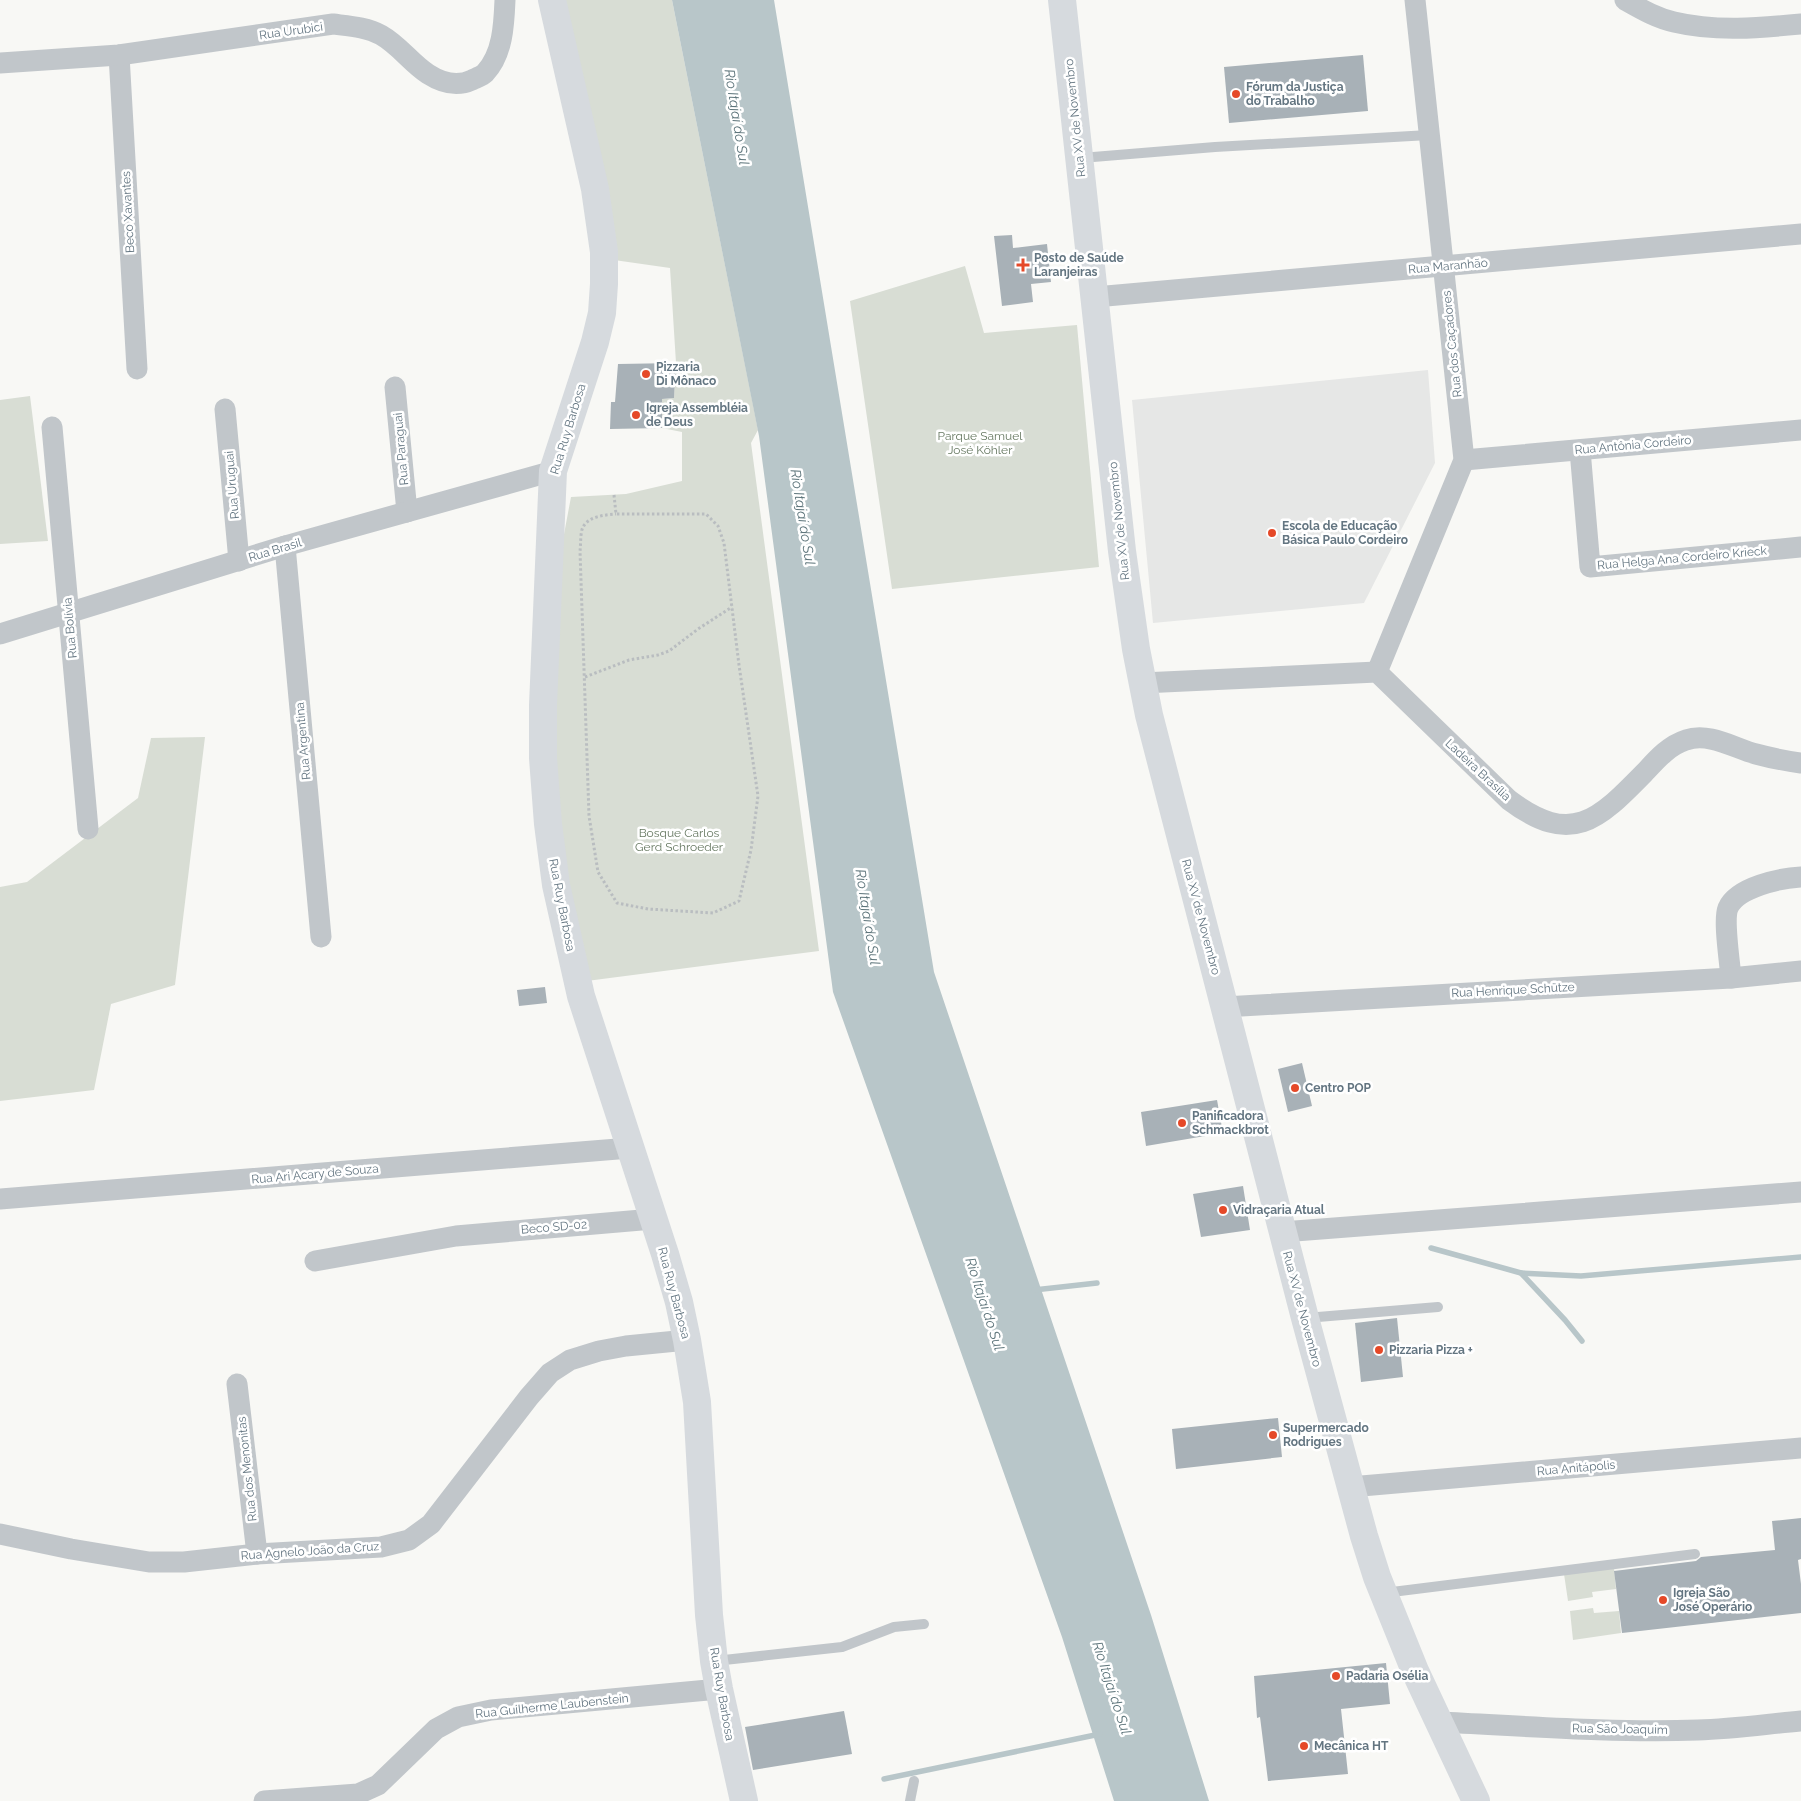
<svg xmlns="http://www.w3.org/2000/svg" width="1801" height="1801" viewBox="0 0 1801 1801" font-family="Raleway,sans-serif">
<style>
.built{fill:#e6e7e6}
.green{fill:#d8ddd4}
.water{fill:#b8c6c9}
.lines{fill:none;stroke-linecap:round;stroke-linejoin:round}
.stream{stroke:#b8c6c9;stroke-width:5.5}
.building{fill:#a8b1b7}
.path{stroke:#b9bdc0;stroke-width:3;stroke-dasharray:2.5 2.5;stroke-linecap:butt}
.lane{stroke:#c1c6ca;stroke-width:10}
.street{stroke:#c1c6ca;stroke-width:21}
.secondary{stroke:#d6dade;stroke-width:28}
.primary{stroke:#d6dade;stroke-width:28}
.poi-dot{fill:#e54928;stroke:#fff;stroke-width:2}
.labels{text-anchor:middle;stroke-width:5;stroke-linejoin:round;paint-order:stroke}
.street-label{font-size:12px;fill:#637581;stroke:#fff}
.poi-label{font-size:12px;font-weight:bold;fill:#637581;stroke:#fff;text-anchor:start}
.park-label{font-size:12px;fill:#677962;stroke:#fff}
.water-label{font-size:14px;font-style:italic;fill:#5e757b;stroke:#fff}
</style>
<rect width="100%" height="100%" fill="#f8f8f5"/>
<polygon class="built" points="1428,370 1435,463 1364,603 1153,623 1132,400"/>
<g class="green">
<polygon points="565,0 672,0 758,430 751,443 819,951 579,982 560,885 552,598 571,497 626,494 682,481 682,432 662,428 662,399 674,398 676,363 670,268 614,260"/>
<polygon points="965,266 984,333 1077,325 1099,567 892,589 850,301"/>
<polygon points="30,396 48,541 0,544 0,400"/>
<polygon points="205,737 175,985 111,1004 94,1090 0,1101 0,887 27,882 138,798 151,738"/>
<polygon points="1614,1568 1616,1589 1592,1592 1593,1597 1568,1601 1564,1574"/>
<polygon points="1593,1608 1594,1613 1619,1611 1621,1633 1573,1640 1570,1611"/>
</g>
<polygon class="water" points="672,0 774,0 934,972 1151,1615 1209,1801 1114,1801 1062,1637 833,992 759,436"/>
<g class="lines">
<g class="stream">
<polyline points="1431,1248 1521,1273 1565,1320 1582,1341"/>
<polyline points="1521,1273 1581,1276 1801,1257"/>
<polyline points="1034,1290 1097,1283"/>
<polyline points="884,1779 1100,1734"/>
</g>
</g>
<g class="building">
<polygon points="1363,55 1368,111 1229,123 1224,67"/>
<polygon points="1012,235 1013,248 1047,244 1051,282 1031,284 1033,302 1002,306 994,236"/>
<polygon points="676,363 674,398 662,399 662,428 610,429 611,402 615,402 618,364"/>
<polygon points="545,987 547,1003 519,1006 517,990"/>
<polygon points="1302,1063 1312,1106 1288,1112 1278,1069"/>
<polygon points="1217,1100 1223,1133 1146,1146 1141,1112"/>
<polygon points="1243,1186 1250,1230 1201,1237 1193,1194"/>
<polygon points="1397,1318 1403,1377 1361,1382 1355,1323"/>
<polygon points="1278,1418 1282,1457 1176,1469 1172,1429"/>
<polygon points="1801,1518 1801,1559 1798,1560 1801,1584 1801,1613 1622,1633 1614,1571 1696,1561 1701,1557 1775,1550 1772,1521"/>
<polygon points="1386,1663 1390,1704 1341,1709 1348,1774 1268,1781 1260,1717 1257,1718 1254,1676"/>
<polygon points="844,1711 852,1754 753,1770 745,1727"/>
</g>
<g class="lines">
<g class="path">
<path d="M 614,495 L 616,514 L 706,514 L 718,526 L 724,543 L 739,665 L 758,796 L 751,850 L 739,901 L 713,913 L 648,909 L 617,903 L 598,872 L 589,816 L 580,551 C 581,544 580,533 583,527 C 589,516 605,515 616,514"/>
<polyline points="585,677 629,660 658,655 669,651 698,629 732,607"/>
</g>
<g class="lane">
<polyline points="1081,158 1215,147 1429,135"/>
<polyline points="1306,1318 1438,1307"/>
<polyline points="1384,1593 1695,1554"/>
<polyline points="715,1661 842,1647 894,1627 924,1624"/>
<polyline points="910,1801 914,1781"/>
</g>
<g class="street">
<path d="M 1625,0 C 1641,9 1656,18 1674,22 C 1716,32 1759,28 1801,24"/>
<polyline points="119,55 137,369"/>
<path d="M 0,63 L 119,55 L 333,24 C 349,26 367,27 381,35 C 399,45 411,63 428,74 C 442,83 457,87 472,80 C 476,78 482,76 485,73 C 503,54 504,24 505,0"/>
<polyline points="1095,297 1801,234"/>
<polyline points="395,387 407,512"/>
<polyline points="225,409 239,561"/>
<polyline points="52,427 88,829"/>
<polyline points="1580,450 1590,567 1801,547"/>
<polyline points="1464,460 1801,430"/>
<polyline points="285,546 321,937"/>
<polyline points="0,634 285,546 553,471"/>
<polyline points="1377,672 1464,460 1415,0"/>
<path d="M 1142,683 L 1377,672 L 1509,800 C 1573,848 1599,819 1647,770 C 1658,758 1670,745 1686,740 C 1709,732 1734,748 1756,754 C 1771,758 1786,761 1801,763"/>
<path d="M 1731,978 C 1730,963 1723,920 1728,908 C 1737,887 1781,878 1801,877"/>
<polyline points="1224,1007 1731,978 1801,971"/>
<polyline points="0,1199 630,1148"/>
<polyline points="1282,1232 1801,1192"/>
<polyline points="315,1261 456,1236 653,1219"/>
<polyline points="237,1384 257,1554"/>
<polyline points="1350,1487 1801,1448"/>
<polyline points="0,1534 71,1549 149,1562 184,1562 257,1554 381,1547 409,1540 431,1524 529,1397 550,1373 570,1360 599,1351 626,1346 687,1340"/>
<path d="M 1439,1722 C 1525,1726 1612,1733 1698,1730 C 1733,1729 1767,1724 1801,1721"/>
<polyline points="264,1801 358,1794 378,1785 436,1729 458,1717 491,1710 719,1689"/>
</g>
<polyline class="secondary" points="1062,0 1122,551 1136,649 1149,715 1305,1318 1364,1536 1377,1577 1415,1671 1476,1801"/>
<polyline class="primary" points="552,0 595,189 604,252 604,284 602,313 595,342 553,471 543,705 543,758 548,824 556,885 581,996 665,1254 679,1302 687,1340 697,1402 709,1615 714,1661 719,1689 744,1801"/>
</g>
<g class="poi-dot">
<circle cx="1236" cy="94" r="5"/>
<path d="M1020.5 257.5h5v5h5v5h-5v5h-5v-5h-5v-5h5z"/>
<circle cx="646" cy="374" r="5"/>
<circle cx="636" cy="415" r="5"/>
<circle cx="1272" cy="533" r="5"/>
<circle cx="1295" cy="1088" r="5"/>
<circle cx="1182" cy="1123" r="5"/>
<circle cx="1223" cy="1210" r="5"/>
<circle cx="1379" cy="1350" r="5"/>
<circle cx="1273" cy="1435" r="5"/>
<circle cx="1663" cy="1600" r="5"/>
<circle cx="1336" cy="1676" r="5"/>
<circle cx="1304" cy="1746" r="5"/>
</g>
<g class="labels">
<g class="street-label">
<text transform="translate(291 31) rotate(-8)" y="4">Rua Urubici</text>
<text transform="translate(1075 118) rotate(-96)" y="4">Rua XV de Novembro</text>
<text transform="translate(128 212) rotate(-93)" y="4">Beco Xavantes</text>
<text transform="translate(1448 266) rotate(-5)" y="4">Rua Maranhão</text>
<text transform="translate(1452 344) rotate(-96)" y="4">Rua dos Caçadores</text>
<text transform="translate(568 429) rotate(-73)" y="4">Rua Ruy Barbosa</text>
<text transform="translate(1633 445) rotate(-5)" y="4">Rua Antônia Cordeiro</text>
<text transform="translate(401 449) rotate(-95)" y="4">Rua Paraguai</text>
<text transform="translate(232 485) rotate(-95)" y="4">Rua Uruguai</text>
<text transform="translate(1119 521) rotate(-96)" y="4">Rua XV de Novembro</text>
<text transform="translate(275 550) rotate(-17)" y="4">Rua Brasil</text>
<text transform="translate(1682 558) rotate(-5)" y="4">Rua Helga Ana Cordeiro Krieck</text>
<text transform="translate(70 628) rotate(-95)" y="4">Rua Bolívia</text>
<text transform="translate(303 741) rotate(-95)" y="4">Rua Argentina</text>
<text transform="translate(1478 770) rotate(43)" y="4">Ladeira Brasília</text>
<text transform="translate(562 905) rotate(79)" y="4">Rua Ruy Barbosa</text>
<text transform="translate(1201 917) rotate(75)" y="4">Rua XV de Novembro</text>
<text transform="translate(1513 990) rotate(-3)" y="4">Rua Henrique Schütze</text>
<text transform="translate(315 1174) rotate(-5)" y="4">Rua Ari Acary de Souza</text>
<text transform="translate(554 1227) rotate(-5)" y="4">Beco SD-02</text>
<text transform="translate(674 1293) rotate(75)" y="4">Rua Ruy Barbosa</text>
<text transform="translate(1302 1309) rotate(75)" y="4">Rua XV de Novembro</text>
<text transform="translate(1576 1468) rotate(-5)" y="4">Rua Anitápolis</text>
<text transform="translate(247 1469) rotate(-96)" y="4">Rua dos Menonitas</text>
<text transform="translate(310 1551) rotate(-4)" y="4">Rua Agnelo João da Cruz</text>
<text transform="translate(722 1694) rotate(80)" y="4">Rua Ruy Barbosa</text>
<text transform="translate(552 1706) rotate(-6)" y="4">Rua Guilherme Laubenstein</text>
<text transform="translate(1620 1729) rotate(1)" y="4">Rua São Joaquim</text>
</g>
<g class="poi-label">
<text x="1246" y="91">Fórum da Justiça<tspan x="1246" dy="14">do Trabalho</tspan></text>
<text x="1034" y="262">Posto de Saúde<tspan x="1034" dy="14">Laranjeiras</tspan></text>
<text x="656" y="371">Pizzaria<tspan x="656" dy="14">Di Mônaco</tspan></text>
<text x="646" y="412">Igreja Assembléia<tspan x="646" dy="14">de Deus</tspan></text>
<text x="1282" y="530">Escola de Educação<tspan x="1282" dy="14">Básica Paulo Cordeiro</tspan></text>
<text x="1305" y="1092">Centro POP</text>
<text x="1192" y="1120">Panificadora<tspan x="1192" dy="14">Schmackbrot</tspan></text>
<text x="1233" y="1214">Vidraçaria Atual</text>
<text x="1389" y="1354">Pizzaria Pizza +</text>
<text x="1283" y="1432">Supermercado<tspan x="1283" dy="14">Rodrigues</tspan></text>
<text x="1673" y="1597">Igreja São<tspan x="1673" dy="14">José Operário</tspan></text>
<text x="1346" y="1680">Padaria Osélia</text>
<text x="1314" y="1750">Mecânica HT</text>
</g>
<g class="park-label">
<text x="980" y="440">Parque Samuel<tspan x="980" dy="14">José Köhler</tspan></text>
<text x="679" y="837">Bosque Carlos<tspan x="679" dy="14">Gerd Schroeder</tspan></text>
</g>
<g class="water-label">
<text transform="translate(737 117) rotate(81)" y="5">Rio Itajaí do Sul</text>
<text transform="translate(803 517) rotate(81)" y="5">Rio Itajaí do Sul</text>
<text transform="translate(868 917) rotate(81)" y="5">Rio Itajaí do Sul</text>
<text transform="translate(985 1304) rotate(72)" y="5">Rio Itajaí do Sul</text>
<text transform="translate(1112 1688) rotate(72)" y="5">Rio Itajaí do Sul</text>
</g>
</g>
</svg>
